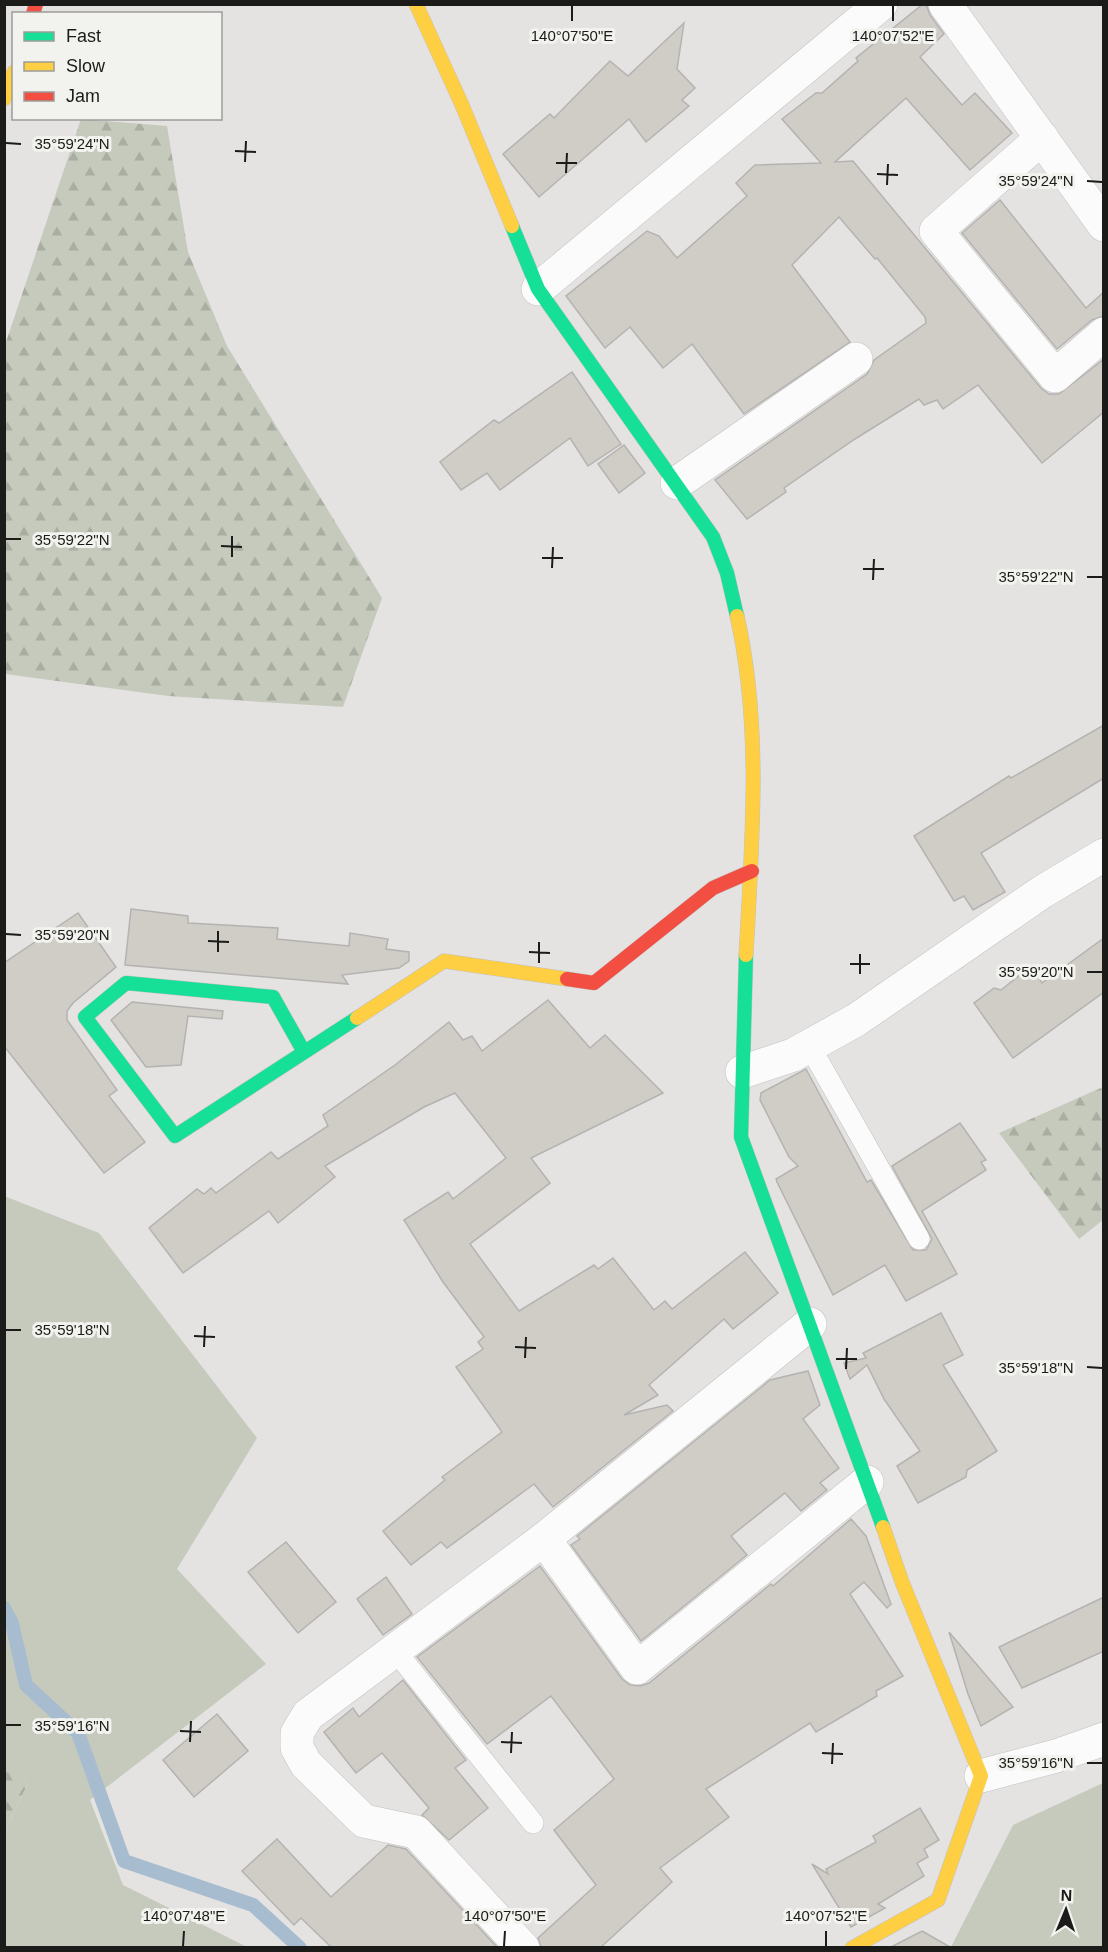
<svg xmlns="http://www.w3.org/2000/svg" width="1108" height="1952" viewBox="0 0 1108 1952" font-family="Arial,sans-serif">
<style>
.grass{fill:#c5cabd}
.forest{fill:url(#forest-firs)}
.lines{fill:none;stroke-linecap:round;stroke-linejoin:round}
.stream{stroke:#a7bcce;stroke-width:14}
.building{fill:#cfcdc5;stroke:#b4b3b2;stroke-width:1.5}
.lane-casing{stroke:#c2c1c0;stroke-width:22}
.street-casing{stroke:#c2c1c0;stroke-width:34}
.fast-casing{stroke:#c2c1c0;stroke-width:15}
.slow-casing{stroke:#c2c1c0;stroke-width:15}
.jam-casing{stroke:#c2c1c0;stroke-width:15}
.lane{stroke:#fbfbfb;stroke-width:21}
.street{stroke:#fbfbfb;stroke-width:33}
.fast{stroke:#16e098;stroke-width:14}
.slow{stroke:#ffcf43;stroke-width:14}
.jam{stroke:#f24e42;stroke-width:14}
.ticks{fill:none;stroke:#1b1b1a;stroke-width:2}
.ticks-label{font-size:15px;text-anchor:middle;fill:#1b1b1a;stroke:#f2f2ee;stroke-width:6;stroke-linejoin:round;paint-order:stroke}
</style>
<defs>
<pattern id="forest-firs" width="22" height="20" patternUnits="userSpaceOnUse" patternTransform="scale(1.5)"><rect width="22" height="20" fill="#c5cabd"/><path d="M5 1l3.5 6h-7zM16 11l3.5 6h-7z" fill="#a9ada2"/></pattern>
</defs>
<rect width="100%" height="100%" fill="#e4e3e2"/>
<g class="grass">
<polygon points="4,1196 99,1233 257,1438 177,1569 266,1664 90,1800 123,1885 247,1947 5,1947 5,1832 28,1783 4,1756"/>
<polygon points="1103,1783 1103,1947 951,1947 1013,1825"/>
</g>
<g class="forest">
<polygon points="81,119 167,126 188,252 227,346 382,598 343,707 168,696 5,674 5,345"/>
<polygon points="1103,1087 1103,1220 1079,1239 999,1133"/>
<polygon points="5,1756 28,1783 5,1832"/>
</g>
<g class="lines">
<polyline class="stream" points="4,1608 12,1623 26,1685 78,1733 124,1861 253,1905 300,1948"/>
</g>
<g class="building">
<polygon points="923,4 926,4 930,15 944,34 920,57 962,105 975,93 1012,133 970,170 906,98 835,162 853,161 1041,388 1049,394 1059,394 1104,359 1104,412 1042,463 978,385 943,409 937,400 924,405 919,399 855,439 784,488 786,492 747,519 715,480 867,374 874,360 926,323 925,317 877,258 875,259 839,217 792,265 850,342 744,414 692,344 663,368 630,327 605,348 566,296 647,231 659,236 677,258 747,196 736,183 755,165 821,163 782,119 816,93 822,93 858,61 856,58"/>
<polygon points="684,23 677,69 695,88 682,100 689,106 646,142 629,119 539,197 503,154 550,114 554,118 610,61 628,76"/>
<polygon points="1000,200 1086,308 1104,292 1104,316 1092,320 1057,349 962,233"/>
<polygon points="572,372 621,444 588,466 570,438 500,490 487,473 461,490 440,462 494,420 499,423"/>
<polygon points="624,445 645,473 619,493 598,464"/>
<polygon points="1104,725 1104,778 981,853 1005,892 973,910 964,896 954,901 914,836 1009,776 1011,778"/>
<polygon points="131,909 188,916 188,923 278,928 277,939 349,946 350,933 388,939 386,949 409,952 409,961 399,968 342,975 348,984 125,965"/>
<polygon points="78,913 116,967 73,1003 67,1011 67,1020 117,1090 109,1096 145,1142 104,1173 4,1046 4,963"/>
<polygon points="1104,938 1104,992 1013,1058 974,1003 994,988 1001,990 1031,966 1042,983"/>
<polygon points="548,1000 590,1048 605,1035 663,1093 531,1158 550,1183 470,1244 519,1311 594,1265 598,1269 613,1258 654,1310 665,1301 672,1309 745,1252 778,1293 733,1329 724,1319 649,1385 658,1395 624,1415 667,1405 673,1411 553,1507 534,1484 447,1548 441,1542 411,1565 383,1531 445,1480 442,1477 502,1432 456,1367 483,1349 478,1342 484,1337 443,1282 404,1220 448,1192 453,1199 506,1158 455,1093 424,1107 325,1166 335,1177 278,1223 269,1211 183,1273 149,1228 197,1189 204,1194 211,1188 216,1193 271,1152 278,1159 328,1126 323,1115 395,1065 449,1022 463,1040 472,1036 482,1051"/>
<polygon points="132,1002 223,1011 222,1019 188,1016 181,1065 146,1067 111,1020"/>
<polygon points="806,1069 867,1182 871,1180 913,1250 926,1250 932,1239 892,1166 960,1123 986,1160 981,1162 986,1170 922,1211 957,1274 906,1301 885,1265 833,1295 777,1182 776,1179 798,1166 789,1157 760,1100 761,1093"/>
<polygon points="941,1313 963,1355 943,1365 997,1451 967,1470 966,1477 918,1503 897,1466 920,1451 884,1399 867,1365 850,1379 844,1363 866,1358 863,1353"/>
<polygon points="808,1371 820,1405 803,1419 839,1468 820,1483 827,1490 801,1511 785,1493 731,1536 747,1555 641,1641 571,1545 580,1539 577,1536 770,1380"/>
<polygon points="851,1519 866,1536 891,1604 887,1608 864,1582 850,1594 903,1676 876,1691 877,1696 816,1732 810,1723 706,1789 729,1817 660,1868 672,1882 601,1947 541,1947 538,1938 596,1885 554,1830 614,1779 551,1696 487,1744 417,1657 540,1566 622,1679 630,1685 640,1686 649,1683 771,1584 773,1586"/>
<polygon points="286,1542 336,1602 298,1633 248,1572"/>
<polygon points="386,1577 412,1614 383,1635 357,1599"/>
<polygon points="1104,1597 1104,1651 1022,1688 999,1647"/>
<polygon points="949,1632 1013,1707 981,1726 968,1694"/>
<polygon points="403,1680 466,1760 455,1768 488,1808 449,1840 422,1815 429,1808 382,1753 356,1773 324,1732 353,1708 359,1717"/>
<polygon points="217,1714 248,1751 194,1797 163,1760"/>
<polygon points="920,1808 939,1840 924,1849 928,1857 917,1863 924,1876 878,1904 885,1908 851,1927 812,1864 828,1874 826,1869 876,1842 873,1836"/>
<polygon points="277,1839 331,1897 388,1845 406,1849 497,1947 331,1947 301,1918 294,1925 242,1871"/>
<polygon points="922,1931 950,1947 891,1947"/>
</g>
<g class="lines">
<g class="lane-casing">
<g id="lane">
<polyline points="809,1045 919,1239"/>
<polyline points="394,1649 533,1823"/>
</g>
</g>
<g class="street-casing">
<g id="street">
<polyline points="945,4 1104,225"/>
<polyline points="1042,138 936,231 1055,376 1104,334"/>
<polyline points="538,289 881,4"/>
<polyline points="677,483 856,359"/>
<polyline points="742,1072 793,1055 856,1020 1042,892 1104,855"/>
<polyline points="544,1539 637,1668 867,1482"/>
<polyline points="981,1776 1056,1756 1104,1739"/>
<polyline points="523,1948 416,1832 364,1821 306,1764 297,1748 297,1733 308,1715 544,1539 810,1324"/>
</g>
</g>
<g class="fast-casing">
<g id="fast">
<polyline points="512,226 538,289 713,537 727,573 737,616"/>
<polyline points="746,955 741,1137 883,1527"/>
<polyline points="304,1052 273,997 126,983 85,1017 175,1136 357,1018"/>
</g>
</g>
<g class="slow-casing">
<g id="slow">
<polyline points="416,4 462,105 512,226"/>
<polyline points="4,99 14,72"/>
<path d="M 737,616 C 762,726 752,843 746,955"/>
<polyline points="357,1018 444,961 567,979"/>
<polyline points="852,1948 938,1900 981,1776 902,1582 883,1527"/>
</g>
</g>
<g class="jam-casing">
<g id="jam">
<polyline points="33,14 36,4"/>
<polyline points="567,979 594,983 713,888 752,871"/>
</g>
</g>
<use href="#lane" class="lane"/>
<use href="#street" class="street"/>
<use href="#fast" class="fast"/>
<use href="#slow" class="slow"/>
<use href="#jam" class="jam"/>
</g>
<path class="ticks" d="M 572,21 L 572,6M 893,21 L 893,6M 6,143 L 21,144M 235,151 L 256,152M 245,162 L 246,141M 556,163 L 577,163M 566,173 L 567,153M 877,174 L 898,175M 1087,181 L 1102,182M 887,185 L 888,164M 6,539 L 21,539M 221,546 L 242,547M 232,557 L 232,536M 542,558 L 563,558M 552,568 L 553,547M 863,569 L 884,569M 1087,577 L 1102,577M 873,580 L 874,559M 6,934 L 21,935M 208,941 L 229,942M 218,952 L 218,931M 529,952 L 550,953M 539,963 L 539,942M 850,964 L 870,964M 1087,972 L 1102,972M 860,974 L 860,954M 6,1330 L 21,1330M 194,1336 L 215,1337M 204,1347 L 205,1326M 515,1347 L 536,1348M 525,1358 L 526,1337M 836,1359 L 857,1359M 1087,1367 L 1102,1368M 846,1369 L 847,1348M 6,1725 L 21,1725M 180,1731 L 201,1732M 190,1742 L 191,1721M 501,1742 L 522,1743M 511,1753 L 512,1732M 822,1753 L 843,1754M 1087,1763 L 1102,1763M 832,1764 L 833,1743M 183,1946 L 184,1931M 504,1946 L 505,1931M 826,1946 L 826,1931"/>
<g class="ticks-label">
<text x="572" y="41">140°07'50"E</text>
<text x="893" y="41">140°07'52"E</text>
<text x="72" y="149">35°59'24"N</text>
<text x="1036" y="186">35°59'24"N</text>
<text x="72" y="545">35°59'22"N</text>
<text x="1036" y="582">35°59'22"N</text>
<text x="72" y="940">35°59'20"N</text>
<text x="1036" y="977">35°59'20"N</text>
<text x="72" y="1335">35°59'18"N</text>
<text x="1036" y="1373">35°59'18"N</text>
<text x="72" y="1731">35°59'16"N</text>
<text x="1036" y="1768">35°59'16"N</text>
<text x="184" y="1921">140°07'48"E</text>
<text x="505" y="1921">140°07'50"E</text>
<text x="826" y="1921">140°07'52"E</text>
</g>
<rect width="1108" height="1952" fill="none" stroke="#1b1b1a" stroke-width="12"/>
<rect x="12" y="12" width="210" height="108" fill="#f2f2ee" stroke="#9c9c99" stroke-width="1.5"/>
<rect x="24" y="32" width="30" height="9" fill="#16e098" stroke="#9c9c99" stroke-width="1.5"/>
<text x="66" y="42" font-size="18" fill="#1b1b1a">Fast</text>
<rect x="24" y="62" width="30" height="9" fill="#ffcf43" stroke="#9c9c99" stroke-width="1.5"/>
<text x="66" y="72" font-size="18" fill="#1b1b1a">Slow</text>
<rect x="24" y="92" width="30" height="9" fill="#f24e42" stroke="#9c9c99" stroke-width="1.5"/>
<text x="66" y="102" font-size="18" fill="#1b1b1a">Jam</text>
<g transform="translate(1066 1910) rotate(2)" stroke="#f2f2ee" stroke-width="4.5" paint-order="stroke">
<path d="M0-4.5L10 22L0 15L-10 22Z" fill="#1b1b1a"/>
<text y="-9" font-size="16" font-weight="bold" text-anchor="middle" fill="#1b1b1a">N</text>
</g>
</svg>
